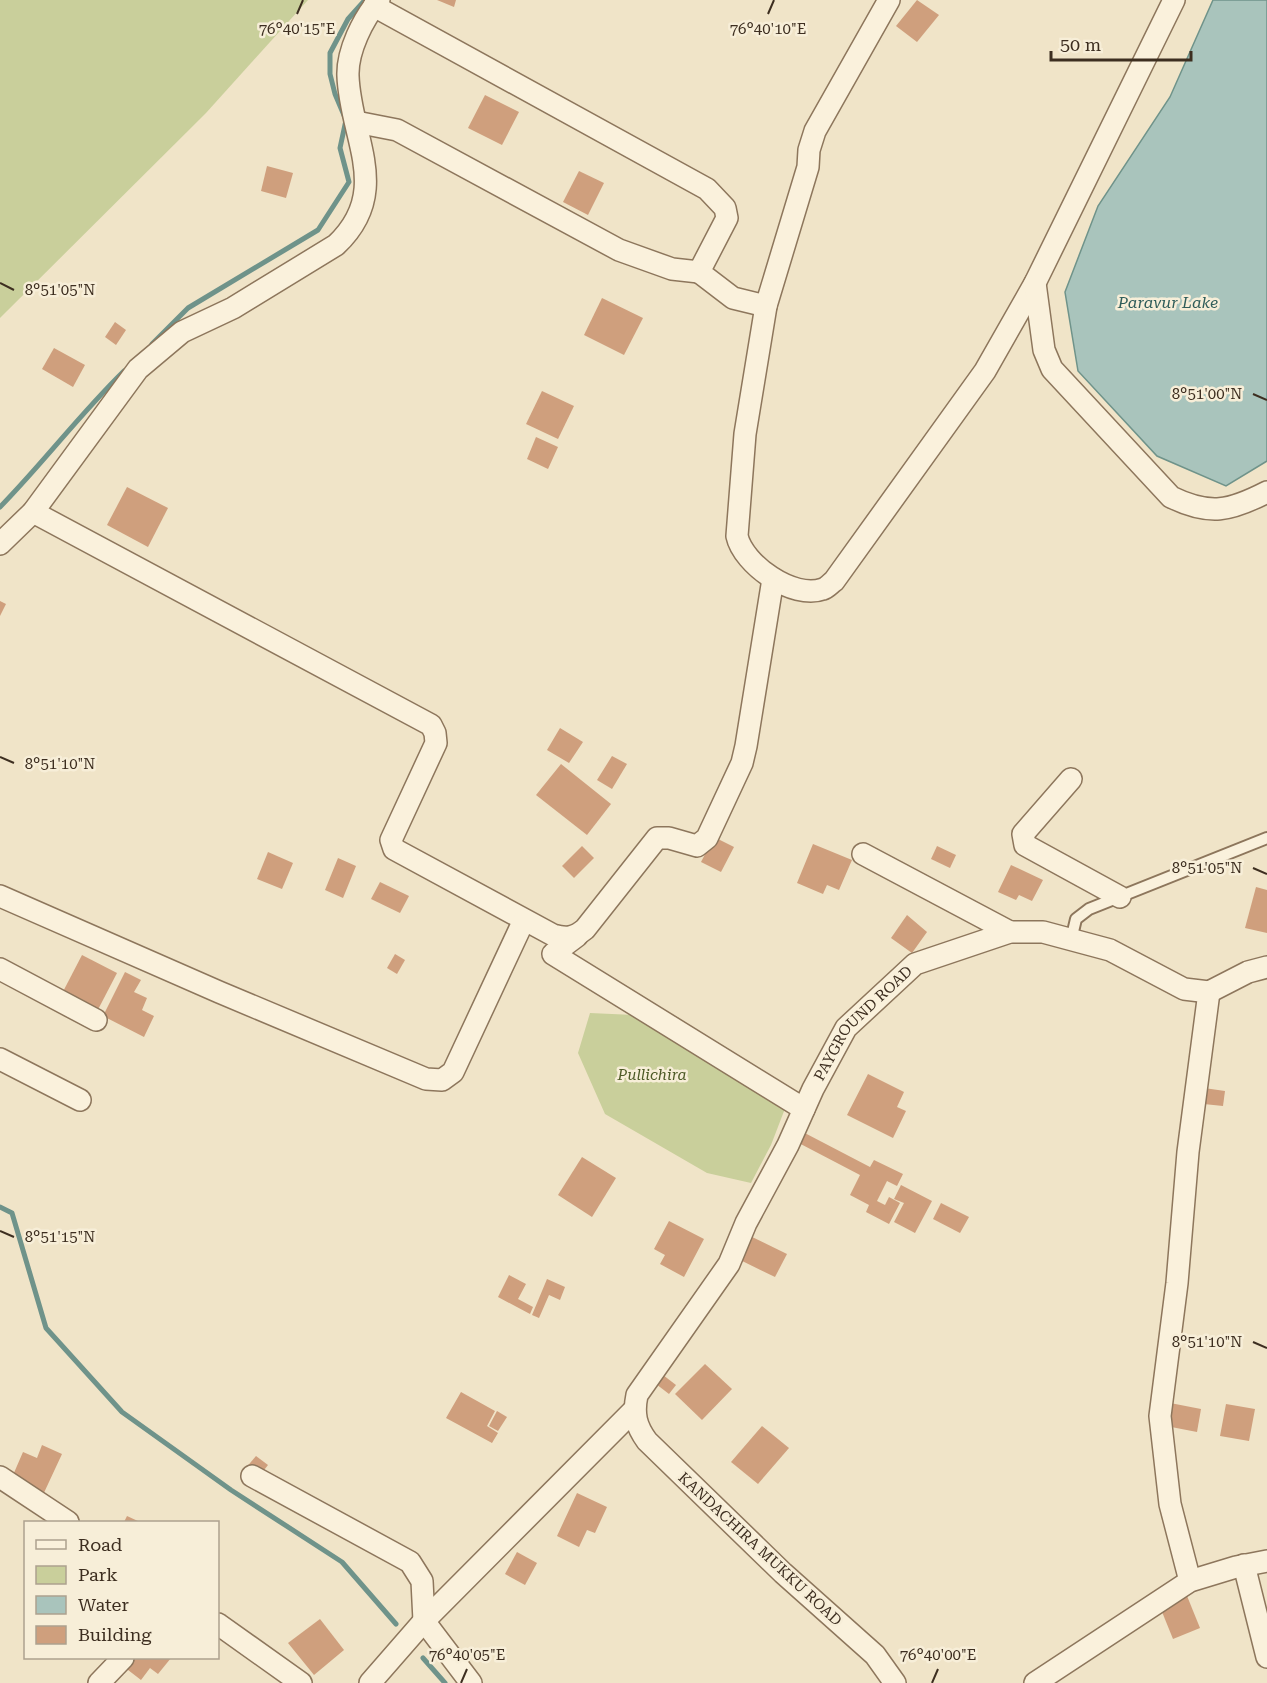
<svg xmlns="http://www.w3.org/2000/svg" width="1267" height="1683" viewBox="0 0 1267 1683" font-family="'Roboto Serif',serif">
<style>
.green{fill:#c9cf9b}
.water{fill:#a9c4bc;stroke:#6f938a;stroke-width:1.5}
.lines{fill:none;stroke-linecap:round;stroke-linejoin:round}
.stream{stroke:#6f938a;stroke-width:5}
.building{fill:#cf9f7d}
.lane-casing{stroke:#8d765c;stroke-width:14}
.street-casing{stroke:#8d765c;stroke-width:24}
.lane{stroke:#faf1dc;stroke-width:10}
.street{stroke:#faf1dc;stroke-width:21}
.ticks{fill:none;stroke:#3d2e20;stroke-width:2}
.labels{text-anchor:middle;stroke-width:5;stroke-linejoin:round;paint-order:stroke}
.street-label{font-size:15px;fill:#3d2e20;stroke:#f7eed8}
.park-label{font-size:15px;font-style:italic;fill:#4d5a26;stroke:#f7eed8}
.water-label{font-size:16px;font-style:italic;fill:#2f5d5a;stroke:#f7eed8}
.ticks-label{font-size:15px;text-anchor:middle;fill:#3d2e20;stroke:#f7eed8;stroke-width:5;stroke-linejoin:round;paint-order:stroke}
</style>
<rect width="100%" height="100%" fill="#f0e4c8"/>
<g class="green">
<polygon points="0,0 308,0 206,113 0,318"/>
<polygon points="590,1013 678,1017 704,1044 786,1106 771,1145 751,1183 707,1173 605,1114 578,1053"/>
</g>
<polygon class="water" points="1213,0 1267,0 1267,461 1226,486 1157,456 1078,371 1065,292 1098,206 1170,97"/>
<g class="lines">
<g class="stream">
<polyline points="152,344 188,308 318,230 349,182 340,148 346,120 335,94 330,74 330,53 348,19 365,0"/>
<path d="M 0,507 C 43,463 80,414 124,371"/>
<polyline points="0,1207 12,1213 46,1328 122,1412 231,1490 342,1562 396,1624"/>
<polyline points="423,1658 445,1683"/>
</g>
</g>
<g class="building">
<polygon points="437,0 456,0 454,7"/>
<polygon points="917,0 939,15 917,42 896,26"/>
<polygon points="485,95 519,112 502,145 468,128"/>
<polygon points="267,166 293,173 286,198 261,191"/>
<polygon points="579,171 604,183 588,215 563,202"/>
<polygon points="602,298 643,318 624,355 584,335"/>
<polygon points="115,322 126,330 116,345 105,337"/>
<polygon points="54,348 85,365 73,387 42,369"/>
<polygon points="542,391 574,406 558,439 526,424"/>
<polygon points="536,437 558,447 548,469 527,459"/>
<polygon points="127,487 168,508 148,547 107,525"/>
<polygon points="0,601 6,604 0,616"/>
<polygon points="560,728 583,742 569,763 547,750"/>
<polygon points="612,756 627,764 612,789 597,780"/>
<polygon points="561,764 611,804 587,835 536,795"/>
<polygon points="714,837 734,847 721,872 701,862"/>
<polygon points="813,844 852,860 839,890 827,885 823,894 797,883"/>
<polygon points="582,846 594,858 574,878 562,866"/>
<polygon points="937,846 956,855 950,868 931,859"/>
<polygon points="268,852 293,863 282,889 257,879"/>
<polygon points="338,858 356,866 343,898 325,890"/>
<polygon points="1011,865 1043,880 1032,901 1019,895 1016,900 998,892"/>
<polygon points="380,882 409,896 400,913 371,899"/>
<polygon points="1256,887 1267,890 1267,933 1245,928"/>
<polygon points="907,915 927,932 912,953 891,938"/>
<polygon points="395,954 405,960 397,974 387,968"/>
<polygon points="82,955 117,973 90,1025 55,1007"/>
<polygon points="125,972 141,980 134,992 147,998 142,1010 154,1016 144,1037 103,1016"/>
<polygon points="868,1074 904,1092 897,1107 906,1111 893,1138 847,1115"/>
<polygon points="1197,1087 1225,1091 1223,1106 1194,1103"/>
<polygon points="799,1130 870,1167 874,1160 903,1174 897,1186 887,1181 877,1201 885,1205 889,1197 900,1203 889,1224 866,1212 869,1205 850,1195 860,1175 793,1140"/>
<polygon points="582,1157 616,1178 592,1217 558,1195"/>
<polygon points="901,1185 932,1201 915,1233 894,1222 904,1203 894,1199"/>
<polygon points="941,1203 969,1217 960,1233 933,1219"/>
<polygon points="669,1221 704,1239 684,1277 660,1264 665,1255 654,1249"/>
<polygon points="744,1233 787,1254 775,1277 732,1256"/>
<polygon points="509,1275 526,1284 518,1299 533,1307 530,1314 498,1297"/>
<polygon points="547,1279 565,1287 560,1300 549,1295 539,1318 532,1315"/>
<polygon points="705,1364 732,1389 702,1420 675,1394"/>
<polygon points="663,1375 676,1385 669,1394 656,1384"/>
<polygon points="461,1392 495,1411 487,1426 498,1433 492,1443 446,1418"/>
<polygon points="1165,1402 1201,1409 1197,1432 1161,1425"/>
<polygon points="1226,1404 1255,1409 1249,1441 1220,1436"/>
<polygon points="497,1411 507,1417 498,1431 489,1426"/>
<polygon points="762,1426 789,1448 758,1484 731,1462"/>
<polygon points="42,1445 62,1454 42,1497 10,1482 23,1452 37,1458"/>
<polygon points="256,1456 268,1465 257,1479 245,1469"/>
<polygon points="577,1493 607,1507 595,1533 587,1530 579,1547 557,1536"/>
<polygon points="127,1516 140,1522 124,1522"/>
<polygon points="517,1552 537,1563 525,1585 505,1574"/>
<polygon points="1183,1586 1200,1628 1173,1639 1156,1597"/>
<polygon points="320,1619 344,1650 314,1675 288,1643"/>
<polygon points="123,1658 171,1658 158,1674 150,1668 141,1680 119,1663"/>
</g>
<g class="lines">
<g class="lane-casing">
<polyline id="lane" points="1071,940 1076,919 1089,909 1267,838"/>
</g>
<g class="street-casing">
<g id="street">
<path d="M 889,0 L 815,131 L 809,150 L 808,167 L 766,306 L 745,434 L 737,536 C 743,564 793,600 823,589 C 827,588 831,583 834,581 L 985,371 L 1035,283 L 1174,0"/>
<polyline points="374,6 707,189 725,208 727,218 699,272 733,298 766,306"/>
<polyline points="356,122 397,130 619,250 672,269 699,272"/>
<path d="M 1035,283 L 1044,350 L 1052,369 L 1171,497 C 1210,516 1230,511 1267,492"/>
<path d="M 33,512 L 431,725 L 435,733 L 436,743 L 391,840 L 394,849 L 553,935 C 567,939 574,938 585,929 L 657,838 L 669,838 L 697,846 L 707,838 L 742,763 L 746,746 L 773,579"/>
<path d="M 0,544 L 33,512 L 138,369 L 182,332 L 233,308 L 336,245 C 393,191 350,138 348,76 C 347,51 363,19 379,0"/>
<polyline points="1071,779 1023,834 1025,845 1120,897"/>
<polyline points="863,854 1010,932"/>
<polyline points="0,896 219,992 426,1079 442,1080 453,1072 524,920"/>
<polyline points="577,936 553,954 804,1109"/>
<polyline points="0,969 96,1020"/>
<polyline points="0,1059 80,1100"/>
<polyline points="252,1476 410,1562 422,1581 424,1621 471,1683"/>
<polyline points="0,1477 68,1522"/>
<polyline points="1244,1565 1267,1657"/>
<polyline points="1190,1581 1170,1504 1160,1416 1177,1283 1188,1152 1209,992"/>
<polyline points="218,1624 301,1683"/>
<polyline points="99,1683 123,1658"/>
<polyline points="370,1683 424,1621 634,1410"/>
<path id="s1" d="M 895,1683 L 875,1655 L 783,1573 L 647,1441 C 636,1426 633,1414 637,1395 L 729,1264 L 746,1223 L 788,1145 L 813,1089 L 846,1028 L 915,964 L 1010,932 L 1043,932 L 1110,950 L 1184,989 L 1209,992 L 1248,972 L 1267,967"/>
<polyline points="1035,1683 1190,1581 1236,1567 1267,1561"/>
</g>
</g>
<use href="#lane" class="lane"/>
<use href="#street" class="street"/>
</g>
<path class="ticks" d="M 297,14 L 303,0M 768,14 L 774,0M 0,283 L 14,290M 1253,394 L 1267,400M 0,757 L 14,763M 1253,868 L 1267,874M 0,1231 L 14,1237M 1253,1342 L 1267,1348M 461,1683 L 467,1669M 932,1683 L 938,1669"/>
<g class="labels">
<g class="street-label">
<text dy="5" stroke="none"><textPath href="#s1" startOffset="834">PAYGROUND ROAD</textPath></text>
<text transform="translate(760 1549) rotate(43)" y="5">KANDACHIRA MUKKU ROAD</text>
</g>
<g class="park-label">
<text x="652" y="1080">Pullichira</text>
</g>
<g class="water-label">
<text x="1168" y="308">Paravur Lake</text>
</g>
</g>
<g class="ticks-label">
<text x="297" y="34">76°40'15"E</text>
<text x="768" y="34">76°40'10"E</text>
<text x="60" y="295">8°51'05"N</text>
<text x="1207" y="399">8°51'00"N</text>
<text x="60" y="769">8°51'10"N</text>
<text x="1207" y="873">8°51'05"N</text>
<text x="60" y="1242">8°51'15"N</text>
<text x="1207" y="1347">8°51'10"N</text>
<text x="467" y="1660">76°40'05"E</text>
<text x="938" y="1660">76°40'00"E</text>
</g>
<rect x="24" y="1521" width="195" height="138" fill="#f7eed8" stroke="#ada18e" stroke-width="1.5"/>
<rect x="36" y="1540" width="30" height="9" fill="#faf1dc" stroke="#ada18e" stroke-width="1.5"/>
<text x="78" y="1551" font-size="18" fill="#3d2e20">Road</text>
<rect x="36" y="1566" width="30" height="18" fill="#c9cf9b" stroke="#ada18e" stroke-width="1.5"/>
<text x="78" y="1581" font-size="18" fill="#3d2e20">Park</text>
<rect x="36" y="1596" width="30" height="18" fill="#a9c4bc" stroke="#ada18e" stroke-width="1.5"/>
<text x="78" y="1611" font-size="18" fill="#3d2e20">Water</text>
<rect x="36" y="1626" width="30" height="18" fill="#cf9f7d" stroke="#ada18e" stroke-width="1.5"/>
<text x="78" y="1641" font-size="18" fill="#3d2e20">Building</text>
<path d="M1051 51v9h140v-9" fill="none" stroke="#3d2e20" stroke-width="3"/>
<text x="1060" y="51" font-size="18" fill="#3d2e20" stroke="#f7eed8" stroke-width="4.5" paint-order="stroke">50 m</text>
</svg>
